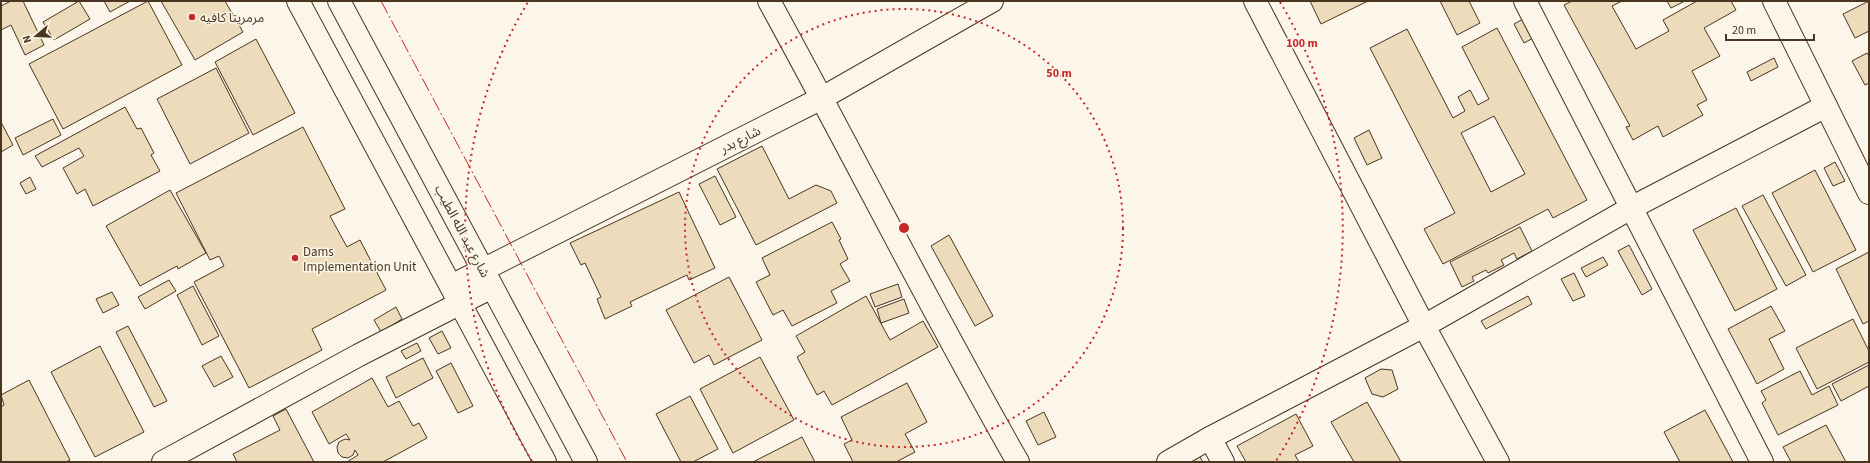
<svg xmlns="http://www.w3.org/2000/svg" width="1870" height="463" viewBox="0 0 1870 463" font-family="'Source Sans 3','Noto Sans Arabic',sans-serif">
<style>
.building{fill:#ecdcbc;stroke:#4a3520;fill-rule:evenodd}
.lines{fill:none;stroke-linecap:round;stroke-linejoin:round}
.minor-casing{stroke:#4a3520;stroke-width:24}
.tertiary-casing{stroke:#4a3520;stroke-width:24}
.secondary-casing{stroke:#4a3520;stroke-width:24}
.minor{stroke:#fbf6e9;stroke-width:22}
.tertiary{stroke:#fbf6e9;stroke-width:22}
.secondary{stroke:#fbf6e9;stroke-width:22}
.power{stroke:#c62828;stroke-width:1;stroke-dasharray:14 3 2 3;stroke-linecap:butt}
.ring{fill:none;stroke:#c62828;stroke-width:2;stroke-dasharray:2 4}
.poi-dot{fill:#c62828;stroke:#fbf6e9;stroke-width:1.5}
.labels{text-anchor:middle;stroke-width:3;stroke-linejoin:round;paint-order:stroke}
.poi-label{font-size:13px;fill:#4a3520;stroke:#fbf6e9;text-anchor:start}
.street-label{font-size:13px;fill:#4a3520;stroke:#fbf6e9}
.centre{fill:#c62828;stroke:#fbf6e9;stroke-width:2}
.ring-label{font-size:12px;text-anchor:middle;font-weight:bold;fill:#c62828;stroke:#fbf6e9;stroke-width:3;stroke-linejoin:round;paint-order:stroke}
</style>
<rect width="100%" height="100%" fill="#fbf6e9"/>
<g class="building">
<polygon points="11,1 23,1 44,45 25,55 11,25 1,30 1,6"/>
<polygon points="79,1 90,19 54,40 43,22"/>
<polygon points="104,1 130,1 110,12"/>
<polygon points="148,1 182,65 63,129 29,64"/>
<polygon points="161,1 225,1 243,32 195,60"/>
<polygon points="1310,1 1368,1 1321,24"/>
<polygon points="1440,1 1469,1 1480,23 1457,35"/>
<polygon points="1572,1 1622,1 1612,6 1636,49 1669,31 1663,20 1697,1 1731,1 1736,10 1704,28 1720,56 1692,71 1707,100 1697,105 1703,115 1663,137 1658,126 1633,140 1626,127 1630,126 1564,5"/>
<polygon points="1667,1 1685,1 1671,8"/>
<polygon points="1869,1 1869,31 1855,38 1843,14"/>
<polygon points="1527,17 1537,36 1524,43 1514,24"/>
<path d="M 1497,28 L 1587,200 L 1553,218 L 1548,209 L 1443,264 L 1424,229 L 1455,213 L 1370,48 L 1407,29 L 1453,118 L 1465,111 L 1458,97 L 1470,90 L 1478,105 L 1489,99 L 1462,47 ZM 1494,116 L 1525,174 L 1491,192 L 1461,133 Z"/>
<polygon points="256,39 295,113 253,135 215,62"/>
<polygon points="1867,53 1869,56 1869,83 1865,85 1852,61"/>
<polygon points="1774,58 1778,67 1751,81 1747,72"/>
<polygon points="216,68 249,133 190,164 157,99"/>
<polygon points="125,107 137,129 141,128 154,153 151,155 160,171 93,206 85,189 77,194 63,168 84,156 79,148 42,167 35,156"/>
<polygon points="53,119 61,135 23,155 15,138"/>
<polygon points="1,122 13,145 1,152"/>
<polygon points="303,127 345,209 330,216 347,247 360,240 386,290 312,329 322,350 249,388 194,282 224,266 219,256 210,260 176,193"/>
<polygon points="1369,130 1382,158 1367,165 1354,138"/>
<polygon points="762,146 789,199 816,185 831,191 837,203 756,245 717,169"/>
<polygon points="1835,162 1845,181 1833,186 1824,168"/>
<polygon points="1815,170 1856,250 1813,272 1772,193"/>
<polygon points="715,176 736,217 720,225 699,184"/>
<polygon points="30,177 36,189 26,194 20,183"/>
<polygon points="170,190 206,253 178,269 177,266 140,286 106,226"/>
<polygon points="679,192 715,268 689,280 687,275 630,302 632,306 605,319 597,299 601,297 585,263 581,265 570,243"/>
<polygon points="1763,195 1806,275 1786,286 1742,206"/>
<polygon points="1736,208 1777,289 1735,311 1693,230"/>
<polygon points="832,222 841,239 839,240 848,259 840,264 850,281 831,291 837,303 792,326 783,310 773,315 756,282 770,275 762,258"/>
<polygon points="1520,227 1532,251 1517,259 1514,253 1501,260 1504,265 1488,273 1486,270 1472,277 1474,281 1462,287 1450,262"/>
<polygon points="949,235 993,316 975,326 931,246"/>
<polygon points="1629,245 1652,289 1642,295 1618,251"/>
<polygon points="1869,252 1869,321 1863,324 1836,269"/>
<polygon points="1603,257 1608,265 1586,277 1581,268"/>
<polygon points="1574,273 1585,296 1573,301 1561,279"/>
<polygon points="729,277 762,340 714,365 709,355 694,363 666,310"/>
<polygon points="169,280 176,291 145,309 138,297"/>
<polygon points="898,284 902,297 875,307 870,294"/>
<polygon points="193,286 219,336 202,345 177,295"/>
<polygon points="112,292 119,305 103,313 96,299"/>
<polygon points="866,296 890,340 923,321 938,347 832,405 824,391 817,395 797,357 805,352 796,336"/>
<polygon points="1528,296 1532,304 1486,329 1481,321"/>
<polygon points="904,299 909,313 881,323 877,309"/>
<polygon points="1771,306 1785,331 1769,339 1784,369 1757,384 1728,329"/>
<polygon points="396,307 402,319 381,332 374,320"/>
<polygon points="1853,319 1869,351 1869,362 1817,389 1796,348"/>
<polygon points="128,326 167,401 154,407 116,332"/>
<polygon points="442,331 451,348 438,354 429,338"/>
<polygon points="417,343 421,351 406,359 401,351"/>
<polygon points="100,346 144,432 95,457 51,372"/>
<polygon points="221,356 233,377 214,387 202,366"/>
<polygon points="760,357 794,420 733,453 700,389"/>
<polygon points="423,358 433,378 396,398 386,377"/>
<polygon points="451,363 473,406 458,413 436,371"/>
<polygon points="1869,365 1869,386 1841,401 1832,384"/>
<polygon points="1381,369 1392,370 1398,389 1383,397 1372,394 1365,378"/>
<polygon points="1800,371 1812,395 1829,386 1838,405 1778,435 1762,403 1766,400 1761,391"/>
<polygon points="372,378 388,407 399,401 413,426 419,423 427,438 383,462 347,462 358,455 355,450 353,455 348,458 342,457 338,453 337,447 339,442 345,439 350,440 346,434 329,444 312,412"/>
<polygon points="29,380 70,460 66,462 1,462 1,407 4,405 1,395"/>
<polygon points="907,383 927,422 905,434 915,452 896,462 853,462 844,444 852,440 841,417"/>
<polygon points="690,396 718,449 693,462 681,462 656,414"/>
<polygon points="1367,402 1401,462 1354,462 1331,422"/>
<polygon points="286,409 314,462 237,462 233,454 280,430 273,416"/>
<polygon points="1705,410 1733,462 1680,462 1664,432"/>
<polygon points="1044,412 1056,437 1038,445 1026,421"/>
<polygon points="1296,414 1313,446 1295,455 1299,462 1246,462 1237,446"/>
<polygon points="1826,425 1846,462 1791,462 1783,447"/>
<polygon points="802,437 815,462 753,462"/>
<polygon points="1197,452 1203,462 1177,462"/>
</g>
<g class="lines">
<g class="minor-casing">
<g id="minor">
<path d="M 769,1 C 853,154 931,310 1018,462"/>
<polyline points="1255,1 1424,326 1498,462"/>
<polyline points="1525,1 1762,462"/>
<polyline points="1774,1 1869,193"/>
<polyline points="1210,438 1223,462"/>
<polyline points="163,462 359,355 492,287"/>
<polyline points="1168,462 1210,438 1424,326 1631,208 1826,106"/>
</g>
</g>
<g class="tertiary-casing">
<polyline id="tertiary" points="451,286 822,98 992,1"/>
</g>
<g class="secondary-casing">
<g id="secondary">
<polyline points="298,1 545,462"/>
<polyline points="339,1 586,462"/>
</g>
</g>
<use href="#minor" class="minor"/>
<use href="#tertiary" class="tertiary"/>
<use href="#secondary" class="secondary"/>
<polyline class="power" points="381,1 627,462"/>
</g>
<g class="ring">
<circle cx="904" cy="228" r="219"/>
<path d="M532 461A439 439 0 0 1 528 2M1280 2A439 439 0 0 1 1276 461"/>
</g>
<g class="poi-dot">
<circle cx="192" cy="17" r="4"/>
<circle cx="295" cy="258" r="4"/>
</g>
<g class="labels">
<g class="poi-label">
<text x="200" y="22">مرمريتا كافيه</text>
<text x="303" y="256">Dams<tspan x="303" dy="15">Implementation Unit</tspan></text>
</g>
<g class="street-label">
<text transform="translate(740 139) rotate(-27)" y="5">شارع بدر</text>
<text transform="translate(463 231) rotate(62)" y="5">شارع عبد الله الطيب</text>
</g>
</g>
<circle cx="904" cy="228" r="6" class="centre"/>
<g class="ring-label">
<text x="1302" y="47">100 m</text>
<text x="1059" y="77">50 m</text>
</g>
<rect width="1870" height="463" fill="none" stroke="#4a3520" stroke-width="4"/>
<g transform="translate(36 36) rotate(251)" stroke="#fbf6e9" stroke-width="3" paint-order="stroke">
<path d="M0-3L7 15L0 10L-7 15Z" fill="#4a3520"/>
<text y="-6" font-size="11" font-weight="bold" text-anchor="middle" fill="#4a3520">N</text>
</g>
<path d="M1726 34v6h88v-6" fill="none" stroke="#4a3520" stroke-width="2"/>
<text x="1732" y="34" font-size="12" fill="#4a3520" stroke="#fbf6e9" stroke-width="3" paint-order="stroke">20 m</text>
</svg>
